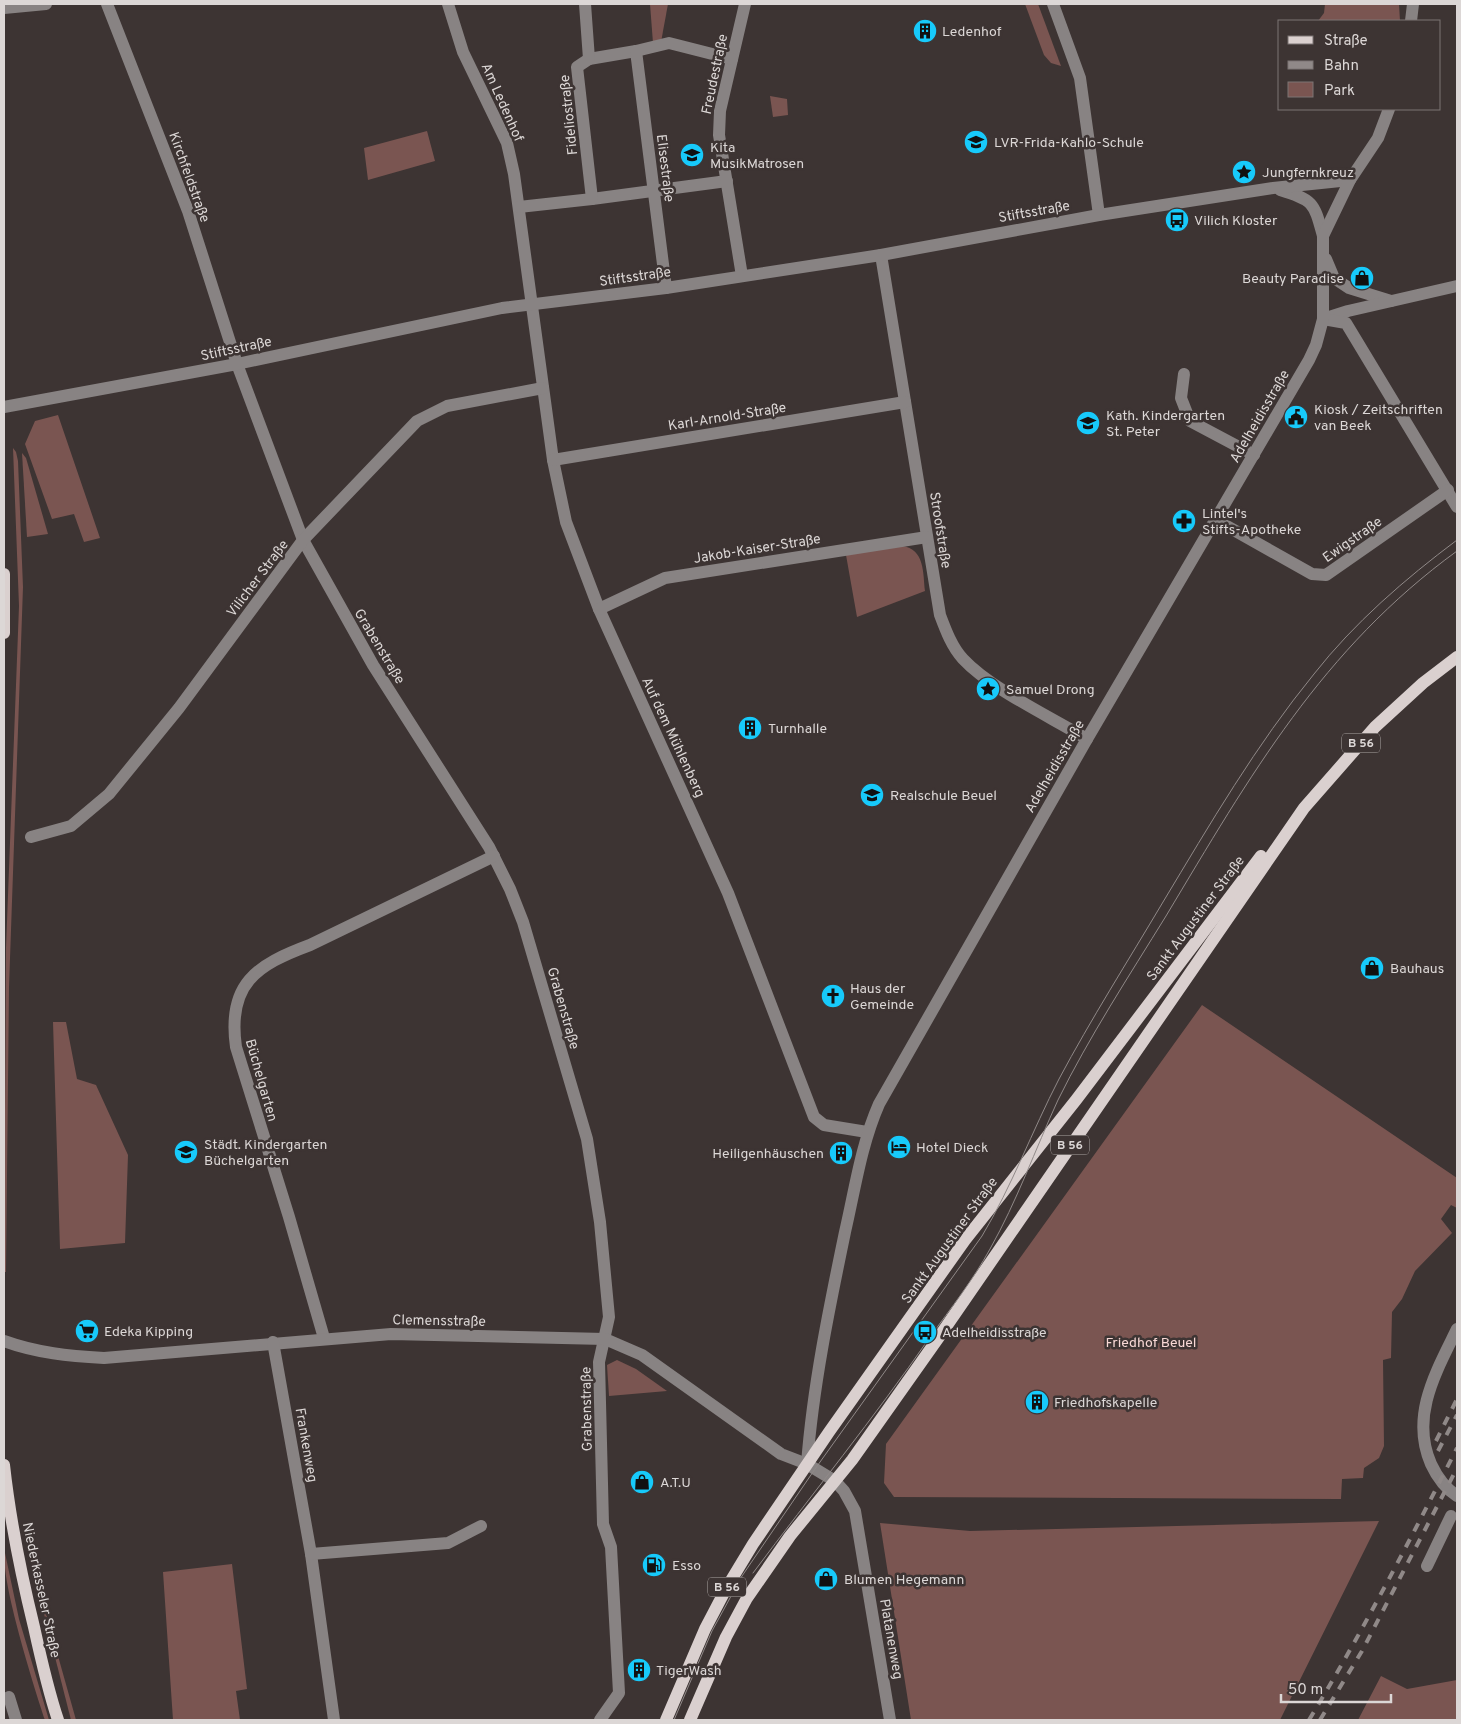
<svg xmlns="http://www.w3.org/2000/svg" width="1461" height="1724" viewBox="0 0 1461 1724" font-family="Overpass,sans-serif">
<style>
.green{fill:#7a5551}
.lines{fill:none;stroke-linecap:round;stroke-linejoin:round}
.minor{stroke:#888383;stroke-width:12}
.major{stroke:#dad0cf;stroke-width:12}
.tram{stroke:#908988;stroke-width:1}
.rail{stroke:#908988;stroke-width:4;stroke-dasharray:9 9;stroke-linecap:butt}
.labels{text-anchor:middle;stroke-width:5;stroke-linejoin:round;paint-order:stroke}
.shield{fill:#3d3433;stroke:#aca6a5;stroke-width:1}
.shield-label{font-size:12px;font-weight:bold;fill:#dcd7d6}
.poi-label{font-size:14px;fill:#dcd7d6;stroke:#3d3433;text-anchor:start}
.street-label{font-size:14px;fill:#dcd7d6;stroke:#3d3433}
.park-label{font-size:14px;fill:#f8d8d5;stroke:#3d3433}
</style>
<rect width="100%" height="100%" fill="#3d3433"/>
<g class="green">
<polygon points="650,4 668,4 661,42 653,43"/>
<polygon points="1025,4 1038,4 1061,66 1051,63 1044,55"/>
<polygon points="1325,4 1399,4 1400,21 1318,21 1324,13"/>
<polygon points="770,96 787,99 788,115 773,117"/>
<polygon points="427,131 435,161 368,180 364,148"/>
<polygon points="58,415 100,538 84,542 74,514 52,519 25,444 35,421"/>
<polygon points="13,448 16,452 18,461 23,587 9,987 6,1272 4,1272 6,948 19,606"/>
<polygon points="22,453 26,458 48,534 27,537"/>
<path d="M 902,546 C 925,549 923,573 925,591 L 857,617 L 846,555 Z"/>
<polygon points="1202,1005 1457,1178 1457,1208 1451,1205 1441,1219 1452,1233 1415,1271 1402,1299 1392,1312 1391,1358 1383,1360 1384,1446 1379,1458 1364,1468 1363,1478 1342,1479 1341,1499 894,1497 884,1483 886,1444"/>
<polygon points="53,1022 66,1022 77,1079 96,1085 128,1155 125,1243 60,1249"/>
<polygon points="617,1360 636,1369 667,1391 609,1396 607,1365"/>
<polygon points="1379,1521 1280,1720 911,1720 880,1523 970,1531"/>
<path d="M 5,1553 L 19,1619 L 49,1720 L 45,1720 C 35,1690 0,1579 5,1553 Z"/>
<polygon points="232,1564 247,1689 236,1691 240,1720 173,1720 163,1572"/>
<polygon points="40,1598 42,1599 76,1720 71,1720"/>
<polygon points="1381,1676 1407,1689 1457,1680 1457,1720 1358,1720"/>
</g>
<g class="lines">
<g class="minor">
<polyline points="107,4 188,211 237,364 303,540 373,665 489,847 510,889 523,922 587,1139 600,1222 609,1317 599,1362 603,1524 611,1547 619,1693 600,1720"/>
<polyline points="448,4 463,52 507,143 514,174 553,460 566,522 599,609 728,893 814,1117 824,1125 867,1132"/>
<polyline points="1053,4 1080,78 1099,215"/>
<polyline points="4,8 46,4"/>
<polyline points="1411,21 1413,4"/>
<polyline points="589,59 636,51"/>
<path d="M 1280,190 C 1314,200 1314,203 1323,236"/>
<polyline points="592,199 727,181"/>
<polyline points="519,207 592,199 577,67 589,59 585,4"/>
<path d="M 881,255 L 940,615 C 946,631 952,647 963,659 C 991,689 1051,717 1087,739"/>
<polyline points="1326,259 1334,278 1349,288 1391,301"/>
<polyline points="742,276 719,135 720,111 745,4"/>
<polyline points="666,288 636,51 669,43 732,59"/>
<polyline points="1326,318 1348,311 1457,286"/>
<polyline points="1323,319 1346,323 1457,507"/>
<polyline points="1184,374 1181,398 1190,421 1254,455"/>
<polyline points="4,407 237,364 502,308 666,288 881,255 1099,215 1273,188 1350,180"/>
<polyline points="553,460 905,402"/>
<polyline points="1216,520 1312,574 1326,575 1448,490"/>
<polyline points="599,609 665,578 927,537"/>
<polyline points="31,837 71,826 109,794 179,708 303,540 417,421 447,406 543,388"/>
<path d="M 1457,1329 C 1436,1372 1410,1416 1431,1464 C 1437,1477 1445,1488 1457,1496"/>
<path d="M 324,1338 L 289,1217 L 236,1047 C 227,984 256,965 310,945 L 494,856"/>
<path d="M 4,1341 C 37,1353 69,1356 104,1358 L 391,1334 L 605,1339 L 642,1355 L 781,1454 L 807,1464 L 835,1481 L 844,1491 L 855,1511 L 890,1720"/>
<polyline points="273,1342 311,1554 334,1720"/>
<path d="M 807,1464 C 813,1386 829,1309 845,1232 C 855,1189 861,1145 879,1104 L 1087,739 L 1309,360 L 1316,345 L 1323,319 L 1323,236 L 1350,180 L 1378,138 L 1389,109"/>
<polyline points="311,1554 448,1543 481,1526"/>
<polyline points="1427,1566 1451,1516"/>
<polyline points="9,1697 16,1720"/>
</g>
<g class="major">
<polyline points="4,574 4,633"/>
<path d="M 4,1465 C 10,1520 21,1574 34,1627 C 41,1659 48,1690 58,1720"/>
<polyline points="666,1720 705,1629 727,1587 753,1544 829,1432 965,1240 1076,1100 1261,856"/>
<polyline points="690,1720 726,1637 747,1598 790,1536 852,1460 939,1337 1304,808 1375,727 1423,683 1457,657"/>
</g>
<g class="tram">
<path d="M 753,1573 C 812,1494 874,1418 930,1337 C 951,1308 973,1280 990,1249 C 1017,1201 1035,1150 1058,1100 C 1089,1037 1129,976 1166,916 C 1250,776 1322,649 1457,551"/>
<path d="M 674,1720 L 712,1631 L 742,1576 L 815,1469 L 982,1236 C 1012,1186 1032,1131 1059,1079 C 1091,1019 1128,961 1163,902 C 1210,824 1256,745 1314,674 C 1354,623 1405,579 1457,540"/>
</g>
<g class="rail">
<polyline points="1436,1441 1457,1399"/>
<polyline points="1438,1451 1457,1415"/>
<path d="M 1309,1720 C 1363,1631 1410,1540 1457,1448"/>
<polyline points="1320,1720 1362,1651 1457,1468"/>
</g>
</g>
<defs>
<g id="building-disc" transform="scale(1.25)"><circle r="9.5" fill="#17cafb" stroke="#3d3433"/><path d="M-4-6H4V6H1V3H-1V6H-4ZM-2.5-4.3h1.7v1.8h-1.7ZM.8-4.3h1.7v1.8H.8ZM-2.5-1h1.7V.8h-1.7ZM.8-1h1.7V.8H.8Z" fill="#111"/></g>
<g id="school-disc" transform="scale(1.25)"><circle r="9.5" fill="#17cafb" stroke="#3d3433"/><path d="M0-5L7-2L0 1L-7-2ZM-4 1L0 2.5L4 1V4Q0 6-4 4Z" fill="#111"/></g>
<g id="sight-disc" transform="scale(1.25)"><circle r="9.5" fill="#17cafb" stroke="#3d3433"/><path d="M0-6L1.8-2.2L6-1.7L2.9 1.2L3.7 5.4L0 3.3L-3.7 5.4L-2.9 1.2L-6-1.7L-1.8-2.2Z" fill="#111"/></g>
<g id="bus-disc" transform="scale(1.25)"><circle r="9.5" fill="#17cafb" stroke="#3d3433"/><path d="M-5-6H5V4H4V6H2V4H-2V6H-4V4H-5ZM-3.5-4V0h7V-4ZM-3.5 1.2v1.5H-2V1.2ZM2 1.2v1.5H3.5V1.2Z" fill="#111"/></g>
<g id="shop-disc" transform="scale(1.25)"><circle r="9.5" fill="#17cafb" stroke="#3d3433"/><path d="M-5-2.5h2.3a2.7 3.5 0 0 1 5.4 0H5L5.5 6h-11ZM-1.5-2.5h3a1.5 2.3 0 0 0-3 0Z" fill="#111"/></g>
<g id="civic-disc" transform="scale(1.25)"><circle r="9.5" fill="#17cafb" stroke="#3d3433"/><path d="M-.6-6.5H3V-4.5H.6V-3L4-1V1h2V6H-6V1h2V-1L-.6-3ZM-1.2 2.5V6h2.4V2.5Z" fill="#111"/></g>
<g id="pharmacy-disc" transform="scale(1.25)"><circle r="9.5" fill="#17cafb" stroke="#3d3433"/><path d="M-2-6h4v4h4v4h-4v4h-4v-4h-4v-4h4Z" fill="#111"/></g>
<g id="church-disc" transform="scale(1.25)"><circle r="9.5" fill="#17cafb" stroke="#3d3433"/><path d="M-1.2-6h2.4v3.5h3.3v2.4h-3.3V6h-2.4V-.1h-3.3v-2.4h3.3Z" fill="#111"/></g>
<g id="hotel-disc" transform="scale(1.25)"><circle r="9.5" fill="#17cafb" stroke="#3d3433"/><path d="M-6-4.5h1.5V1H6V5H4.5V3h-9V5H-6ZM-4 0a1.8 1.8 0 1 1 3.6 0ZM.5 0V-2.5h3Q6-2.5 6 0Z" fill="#111"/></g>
<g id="supermarket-disc" transform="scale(1.25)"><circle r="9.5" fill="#17cafb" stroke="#3d3433"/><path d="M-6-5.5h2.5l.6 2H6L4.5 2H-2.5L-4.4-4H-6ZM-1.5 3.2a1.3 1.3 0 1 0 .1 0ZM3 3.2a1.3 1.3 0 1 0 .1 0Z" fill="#111"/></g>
<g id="fuel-disc" transform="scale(1.25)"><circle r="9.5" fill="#17cafb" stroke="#3d3433"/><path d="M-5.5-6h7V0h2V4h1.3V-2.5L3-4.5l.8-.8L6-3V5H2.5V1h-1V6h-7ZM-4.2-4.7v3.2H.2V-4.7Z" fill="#111"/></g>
</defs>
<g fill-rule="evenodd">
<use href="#building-disc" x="925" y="31"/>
<use href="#school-disc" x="976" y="142"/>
<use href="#school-disc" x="692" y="155"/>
<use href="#sight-disc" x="1244" y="172"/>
<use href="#bus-disc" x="1177" y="220"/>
<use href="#shop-disc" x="1362" y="278"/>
<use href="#civic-disc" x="1296" y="417"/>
<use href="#school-disc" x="1088" y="423"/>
<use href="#pharmacy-disc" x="1184" y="521"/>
<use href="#sight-disc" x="988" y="689"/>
<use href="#building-disc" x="750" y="728"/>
<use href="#school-disc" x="872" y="795"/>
<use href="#shop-disc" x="1372" y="968"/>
<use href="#church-disc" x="833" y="996"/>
<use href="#hotel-disc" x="899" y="1147"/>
<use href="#school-disc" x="186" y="1152"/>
<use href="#building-disc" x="841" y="1153"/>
<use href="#supermarket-disc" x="87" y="1331"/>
<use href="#bus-disc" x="925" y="1332"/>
<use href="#building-disc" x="1037" y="1402"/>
<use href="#shop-disc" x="642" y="1482"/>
<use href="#fuel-disc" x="654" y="1565"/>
<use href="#shop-disc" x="826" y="1579"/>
<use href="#building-disc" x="639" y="1670"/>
</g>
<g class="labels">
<g class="shield">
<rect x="1342" y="733.5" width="38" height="19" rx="4"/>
<rect x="1051" y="1135.5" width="38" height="19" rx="4"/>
<rect x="708" y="1577.5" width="38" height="19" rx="4"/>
</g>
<g class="shield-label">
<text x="1361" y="747">B 56</text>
<text x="1070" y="1149">B 56</text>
<text x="727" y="1591">B 56</text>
</g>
<g class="poi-label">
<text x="942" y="36">Ledenhof</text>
<text x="994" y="147">LVR-Frida-Kahlo-Schule</text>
<text x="710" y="152">Kita<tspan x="710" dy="16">MusikMatrosen</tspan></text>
<text x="1262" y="177">Jungfernkreuz</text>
<text x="1194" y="225">Vilich Kloster</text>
<text x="1344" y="283" text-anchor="end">Beauty Paradise</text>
<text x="1314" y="414">Kiosk / Zeitschriften<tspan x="1314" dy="16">van Beek</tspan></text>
<text x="1106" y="420">Kath. Kindergarten<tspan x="1106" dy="16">St. Peter</tspan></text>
<text x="1202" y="518">Lintel's<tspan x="1202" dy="16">Stifts-Apotheke</tspan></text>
<text x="1006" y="694">Samuel Drong</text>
<text x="768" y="733">Turnhalle</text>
<text x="890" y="800">Realschule Beuel</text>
<text x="1390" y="973">Bauhaus</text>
<text x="850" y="993">Haus der<tspan x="850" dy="16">Gemeinde</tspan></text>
<text x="204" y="1149">Städt. Kindergarten<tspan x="204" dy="16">Büchelgarten</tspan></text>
<text x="916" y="1152">Hotel Dieck</text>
<text x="824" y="1158" text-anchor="end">Heiligenhäuschen</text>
<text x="104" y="1336">Edeka Kipping</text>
<text x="942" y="1337">Adelheidisstraße</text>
<text x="1054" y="1407">Friedhofskapelle</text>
<text x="660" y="1487">A.T.U</text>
<text x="672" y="1570">Esso</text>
<text x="844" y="1584">Blumen Hegemann</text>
<text x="656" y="1675">TigerWash</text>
</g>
<g class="street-label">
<text transform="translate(714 74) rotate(-78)" y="5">Freudestraße</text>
<text transform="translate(503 102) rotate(66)" y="5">Am Ledenhof</text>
<text transform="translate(568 115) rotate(-96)" y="5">Fideliostraße</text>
<text transform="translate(666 168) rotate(83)" y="5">Elisestraße</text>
<text transform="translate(190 177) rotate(70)" y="5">Kirchfeldstraße</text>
<text transform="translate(1034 211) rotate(-10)" y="5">Stiftsstraße</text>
<text transform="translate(635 276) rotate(-8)" y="5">Stiftsstraße</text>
<text transform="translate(236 348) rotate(-12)" y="5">Stiftsstraße</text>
<text transform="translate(727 416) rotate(-9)" y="5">Karl-Arnold-Straße</text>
<text transform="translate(1259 416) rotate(-60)" y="5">Adelheidisstraße</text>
<text transform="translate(941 530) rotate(81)" y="5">Stroofstraße</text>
<text transform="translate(1352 539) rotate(-35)" y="5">Ewigstraße</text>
<text transform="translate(757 548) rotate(-9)" y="5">Jakob-Kaiser-Straße</text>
<text transform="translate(257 578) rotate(-53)" y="5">Vilicher Straße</text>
<text transform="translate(380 646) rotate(59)" y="5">Grabenstraße</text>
<text transform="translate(674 737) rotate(65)" y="5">Auf dem Mühlenberg</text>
<text transform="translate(1054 766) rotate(-60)" y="5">Adelheidisstraße</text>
<text transform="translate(1195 918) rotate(-53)" y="5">Sankt Augustiner Straße</text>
<text transform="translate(564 1008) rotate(74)" y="5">Grabenstraße</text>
<text transform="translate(262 1080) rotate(74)" y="5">Büchelgarten</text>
<text transform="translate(949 1240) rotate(-54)" y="5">Sankt Augustiner Straße</text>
<text transform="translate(439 1320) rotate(1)" y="5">Clemensstraße</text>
<text transform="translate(586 1409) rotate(-91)" y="5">Grabenstraße</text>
<text transform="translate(307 1445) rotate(80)" y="5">Frankenweg</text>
<text transform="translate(42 1590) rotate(78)" y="5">Niederkasseler Straße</text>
<text transform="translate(892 1639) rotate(80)" y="5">Platanenweg</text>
</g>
<g class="park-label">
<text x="1151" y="1347">Friedhof Beuel</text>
</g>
</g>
<rect width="1461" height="1724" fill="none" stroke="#dcd7d6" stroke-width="10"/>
<rect x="1278" y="20" width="162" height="90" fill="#3d3433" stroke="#7d7574"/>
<rect x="1288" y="36" width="25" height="8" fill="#dad0cf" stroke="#7d7574"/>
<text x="1324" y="45" font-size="15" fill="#dcd7d6">Straße</text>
<rect x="1288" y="61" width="25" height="8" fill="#908988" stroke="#7d7574"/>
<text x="1324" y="70" font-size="15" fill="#dcd7d6">Bahn</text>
<rect x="1288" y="82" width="25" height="15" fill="#7a5551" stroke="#7d7574"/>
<text x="1324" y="95" font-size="15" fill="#dcd7d6">Park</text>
<path d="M1281 1694v8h110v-8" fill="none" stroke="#dcd7d6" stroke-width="2.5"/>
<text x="1288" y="1694" font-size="15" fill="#dcd7d6" stroke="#3d3433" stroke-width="4" paint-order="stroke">50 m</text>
</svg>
